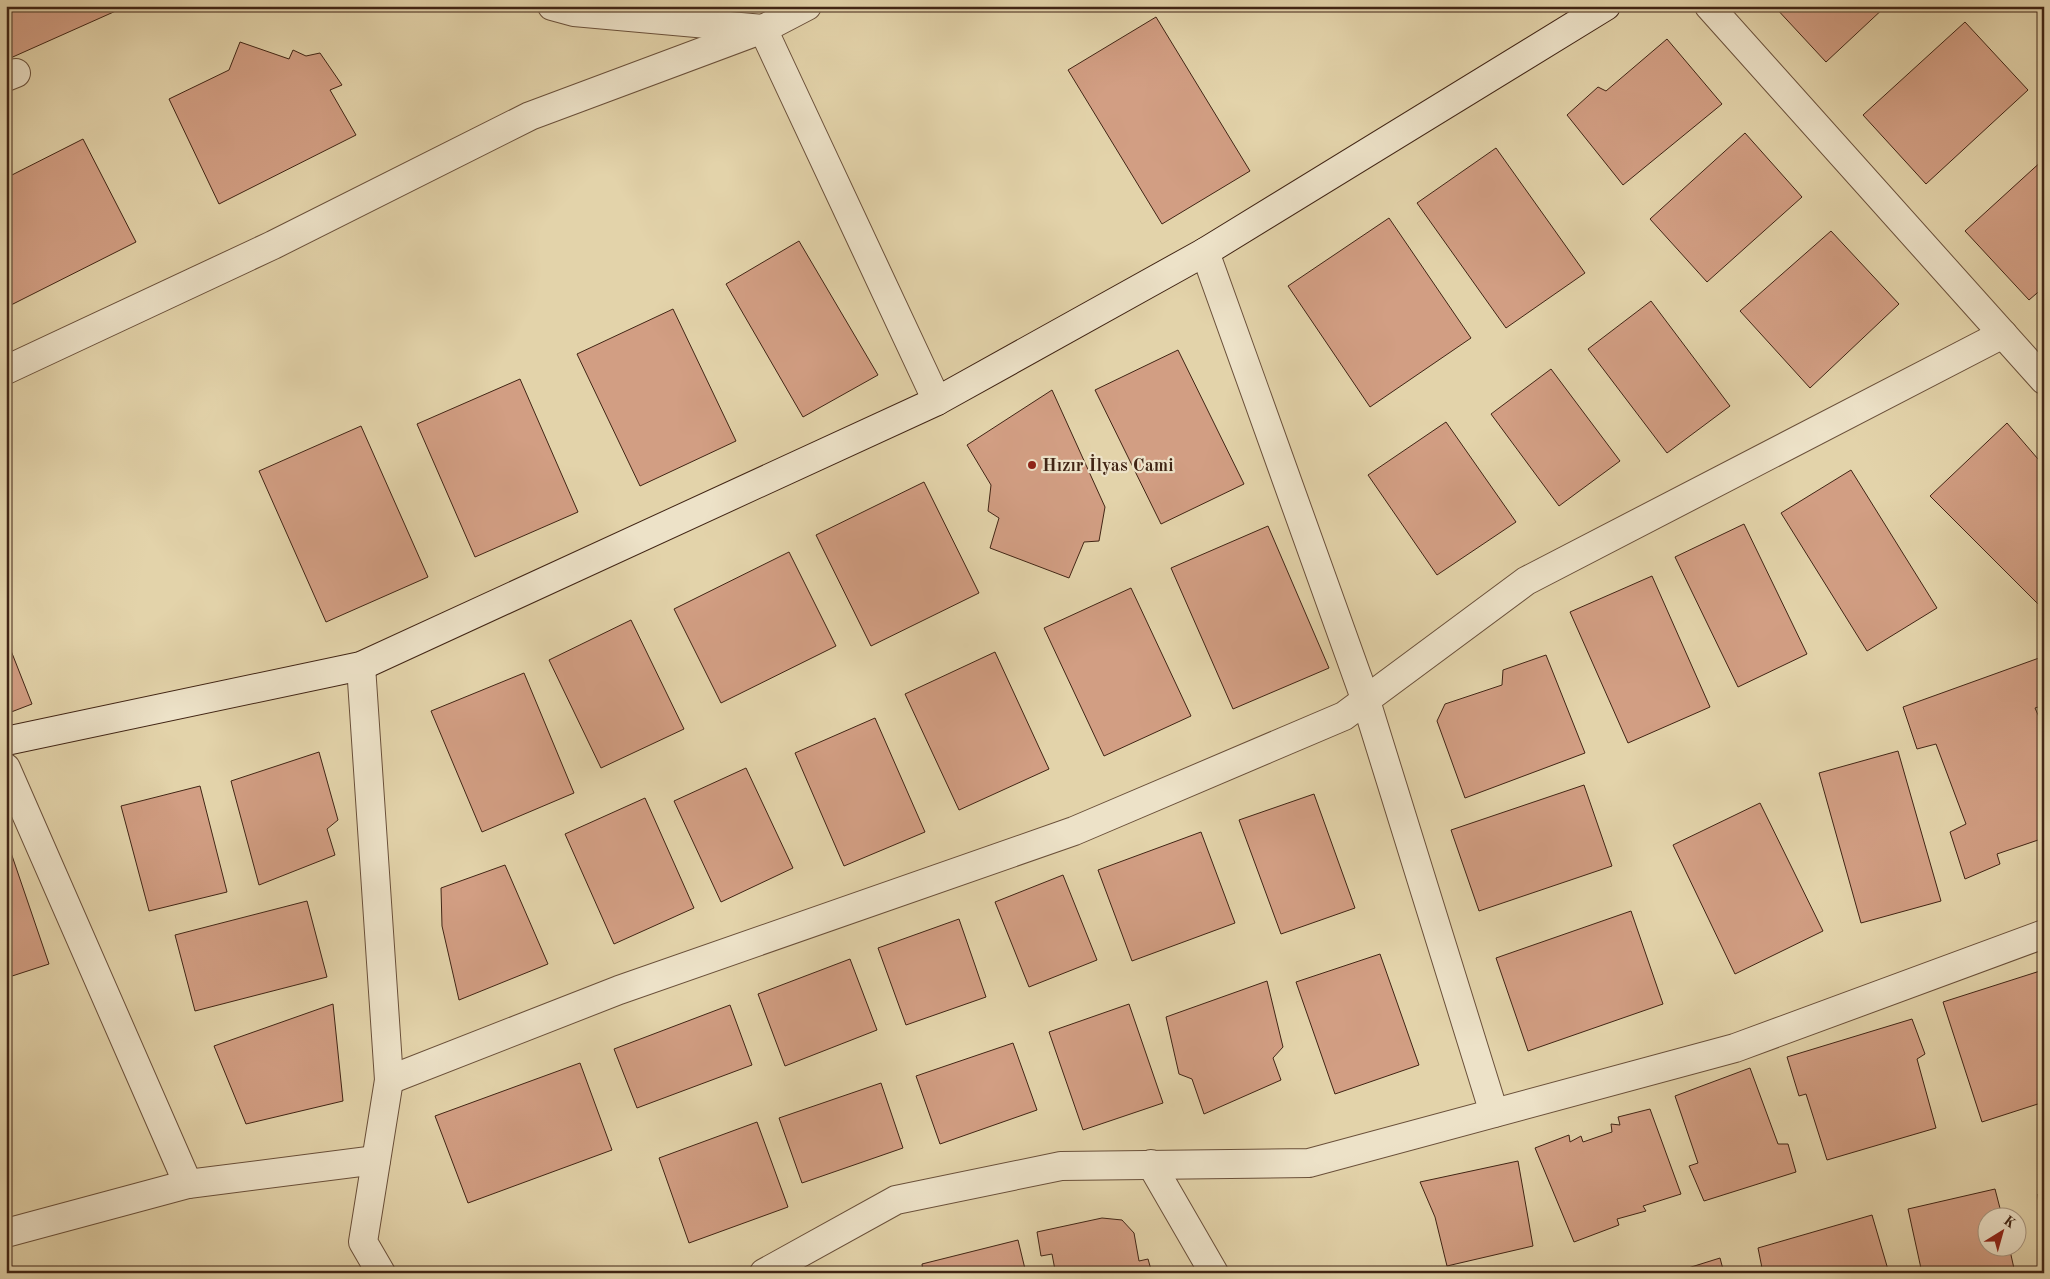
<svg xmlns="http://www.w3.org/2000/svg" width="2050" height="1279" viewBox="0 0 2050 1279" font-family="'Old Standard TT',serif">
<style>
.building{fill:#d29e83;stroke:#412515}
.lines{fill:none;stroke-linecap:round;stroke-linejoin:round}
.street-casing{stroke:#6a503a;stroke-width:30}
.secondary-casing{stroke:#412515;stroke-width:30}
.street{stroke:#ede2c8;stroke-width:28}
.secondary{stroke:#ede2c8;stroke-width:28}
.poi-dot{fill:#8f2418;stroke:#ede2c8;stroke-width:2}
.labels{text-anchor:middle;stroke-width:4.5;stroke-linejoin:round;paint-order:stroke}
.poi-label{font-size:18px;font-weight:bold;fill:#412515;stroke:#ede2c8;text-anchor:start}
</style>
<rect width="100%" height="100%" fill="#e3d3aa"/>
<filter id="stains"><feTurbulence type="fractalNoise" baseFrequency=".004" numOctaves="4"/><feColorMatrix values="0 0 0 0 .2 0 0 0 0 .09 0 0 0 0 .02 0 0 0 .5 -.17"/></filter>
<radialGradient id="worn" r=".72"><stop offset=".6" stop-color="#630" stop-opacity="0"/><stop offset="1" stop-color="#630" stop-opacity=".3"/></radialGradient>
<g class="building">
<polygon points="6,6 127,6 6,60"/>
<polygon points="1774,6 1886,6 1826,62"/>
<polygon points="1156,17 1250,171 1162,224 1068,70"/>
<polygon points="1965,22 2028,90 1926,184 1863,115"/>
<polygon points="1667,39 1722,104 1623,185 1567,115 1598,87 1606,91"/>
<polygon points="240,42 289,59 293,50 306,56 320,53 342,85 330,90 356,135 219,204 169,99 229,70"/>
<polygon points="1745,133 1802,197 1707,282 1650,219"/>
<polygon points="83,139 136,242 9,306 6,300 6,178"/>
<polygon points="1496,148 1585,273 1506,328 1417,203"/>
<polygon points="2044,159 2044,287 2029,300 1965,231"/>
<polygon points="1389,218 1471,338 1370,407 1288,286"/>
<polygon points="1831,231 1899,304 1810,388 1740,311"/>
<polygon points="799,241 878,375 803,417 726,284"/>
<polygon points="1651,301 1730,406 1667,453 1588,349"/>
<polygon points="673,309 736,441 640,486 577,354"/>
<polygon points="1178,350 1244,484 1161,524 1095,390"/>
<polygon points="1551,369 1620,461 1559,506 1491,414"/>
<polygon points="520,379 578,512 475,557 417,424"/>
<polygon points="1052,390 1105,507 1099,541 1084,542 1069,578 990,548 999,518 988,511 991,485 967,445"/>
<polygon points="1446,422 1516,522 1437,575 1368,475"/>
<polygon points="2007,423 2044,466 2044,610 1930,496"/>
<polygon points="361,426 428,577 326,622 259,471"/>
<polygon points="1851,470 1937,608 1867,651 1781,513"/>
<polygon points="924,482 979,593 871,646 816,535"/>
<polygon points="1744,524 1807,654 1738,687 1675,557"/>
<polygon points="1268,526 1329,668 1233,709 1171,568"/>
<polygon points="789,552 836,646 721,703 674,609"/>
<polygon points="1652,576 1710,707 1628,743 1570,612"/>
<polygon points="1131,588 1191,716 1104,756 1044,628"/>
<polygon points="631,620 684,729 601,768 549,660"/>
<polygon points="6,638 32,704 6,714"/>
<polygon points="995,652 1049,769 959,810 905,694"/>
<polygon points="1546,655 1585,753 1465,798 1437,721 1445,704 1502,685 1503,670"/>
<polygon points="2039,658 2044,672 2044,705 2035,708 2044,728 2044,838 1997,854 2000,864 1965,879 1950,832 1966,824 1936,744 1917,749 1903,707"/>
<polygon points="524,673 574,793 482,832 431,711"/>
<polygon points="875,718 925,832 844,866 795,753"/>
<polygon points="1898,751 1941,901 1861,923 1819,773"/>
<polygon points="319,752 338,820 327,829 335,855 259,885 231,781"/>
<polygon points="746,768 793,868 721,902 674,801"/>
<polygon points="1584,785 1612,866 1479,911 1451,830"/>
<polygon points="200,786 227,892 149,911 121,806"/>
<polygon points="1314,794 1355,908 1281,934 1239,820"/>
<polygon points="645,798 694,908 614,944 565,834"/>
<polygon points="1760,803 1823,931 1735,974 1673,845"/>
<polygon points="1201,832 1235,923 1132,961 1098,870"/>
<polygon points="8,844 49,964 6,978 6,845"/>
<polygon points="505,865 548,964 459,1000 442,926 441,888"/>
<polygon points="1063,875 1097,960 1029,987 995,902"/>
<polygon points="307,901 327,977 195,1011 175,935"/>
<polygon points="1631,911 1663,1004 1528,1051 1496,958"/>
<polygon points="959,919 986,997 906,1025 878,948"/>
<polygon points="1380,954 1419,1065 1335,1094 1296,982"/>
<polygon points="850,959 877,1030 785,1066 758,994"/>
<polygon points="2040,971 2044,981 2044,1102 1982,1122 1943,1002"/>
<polygon points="1267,981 1283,1047 1273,1058 1281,1080 1204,1114 1192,1079 1179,1074 1166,1017"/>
<polygon points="333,1004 343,1101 246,1124 214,1046"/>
<polygon points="1129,1004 1163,1103 1083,1130 1049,1032"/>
<polygon points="730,1005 752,1065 637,1108 614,1049"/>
<polygon points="1912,1019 1925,1054 1917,1059 1936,1128 1827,1160 1806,1094 1799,1096 1787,1057"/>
<polygon points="1013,1043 1037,1110 940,1144 916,1076"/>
<polygon points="580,1063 612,1150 468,1203 435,1116"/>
<polygon points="1750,1068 1778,1144 1788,1144 1796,1172 1704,1201 1689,1166 1698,1163 1675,1096"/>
<polygon points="881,1083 903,1148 802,1183 779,1118"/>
<polygon points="1650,1109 1681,1194 1643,1206 1646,1211 1617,1219 1619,1225 1574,1242 1535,1148 1569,1135 1570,1142 1581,1136 1583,1142 1612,1132 1611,1124 1620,1125 1618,1117"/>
<polygon points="757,1122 788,1207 689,1243 659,1158"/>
<polygon points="1518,1161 1533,1246 1447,1266 1435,1217 1420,1182"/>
<polygon points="1995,1189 2002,1216 1988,1216 1988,1246 2009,1246 2015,1273 1922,1273 1908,1209"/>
<polygon points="2044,1193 2044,1270 2038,1194"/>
<polygon points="1872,1215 1889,1273 1763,1273 1758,1248"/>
<polygon points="1102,1218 1122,1220 1134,1233 1139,1261 1148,1259 1152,1273 1051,1273 1055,1270 1052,1254 1041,1256 1037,1232"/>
<polygon points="1018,1240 1026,1273 923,1273 922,1264"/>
<polygon points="1720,1258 1724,1273 1672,1273"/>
</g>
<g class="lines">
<g class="street-casing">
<g id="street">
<polyline points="552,6 574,12 763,29 937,401"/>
<polyline points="1709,6 2044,380"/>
<polyline points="6,77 16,73"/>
<polyline points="1205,252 1366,701 1494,1113"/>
<polyline points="6,370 273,245 530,116 763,29 807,6"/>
<polyline points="361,666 389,1080 363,1242 381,1273"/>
<polyline points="6,768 188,1184"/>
<polyline points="389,1080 619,990 1074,831 1344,716 1526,581 2003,334"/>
<polyline points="1151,1164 1214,1273"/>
<polyline points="6,1233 188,1184 376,1160"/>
<polyline points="764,1273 896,1200 1061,1166 1309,1163 1735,1048 2044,934"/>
</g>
</g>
<g class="secondary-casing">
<polyline id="secondary" points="6,741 361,666 937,401 1205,252 1606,6"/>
</g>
<use href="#street" class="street"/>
<use href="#secondary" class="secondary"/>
</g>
<circle class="poi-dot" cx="1032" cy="465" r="5"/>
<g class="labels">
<g class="poi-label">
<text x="1042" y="471">Hızır İlyas Cami</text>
</g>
</g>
<rect width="2050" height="1279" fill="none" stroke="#e3d3aa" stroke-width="25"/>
<rect x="8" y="8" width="2035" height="1264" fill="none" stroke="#412515" stroke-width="2.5"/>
<rect x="12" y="12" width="2025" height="1254" fill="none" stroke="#412515"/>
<g transform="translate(2002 1232) rotate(37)"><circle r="24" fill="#ede2c8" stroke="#a89680"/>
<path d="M0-4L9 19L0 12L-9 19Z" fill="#8f2418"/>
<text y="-8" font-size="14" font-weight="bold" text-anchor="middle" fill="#412515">K</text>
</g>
<rect width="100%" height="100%" filter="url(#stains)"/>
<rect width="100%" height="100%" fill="url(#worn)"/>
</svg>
